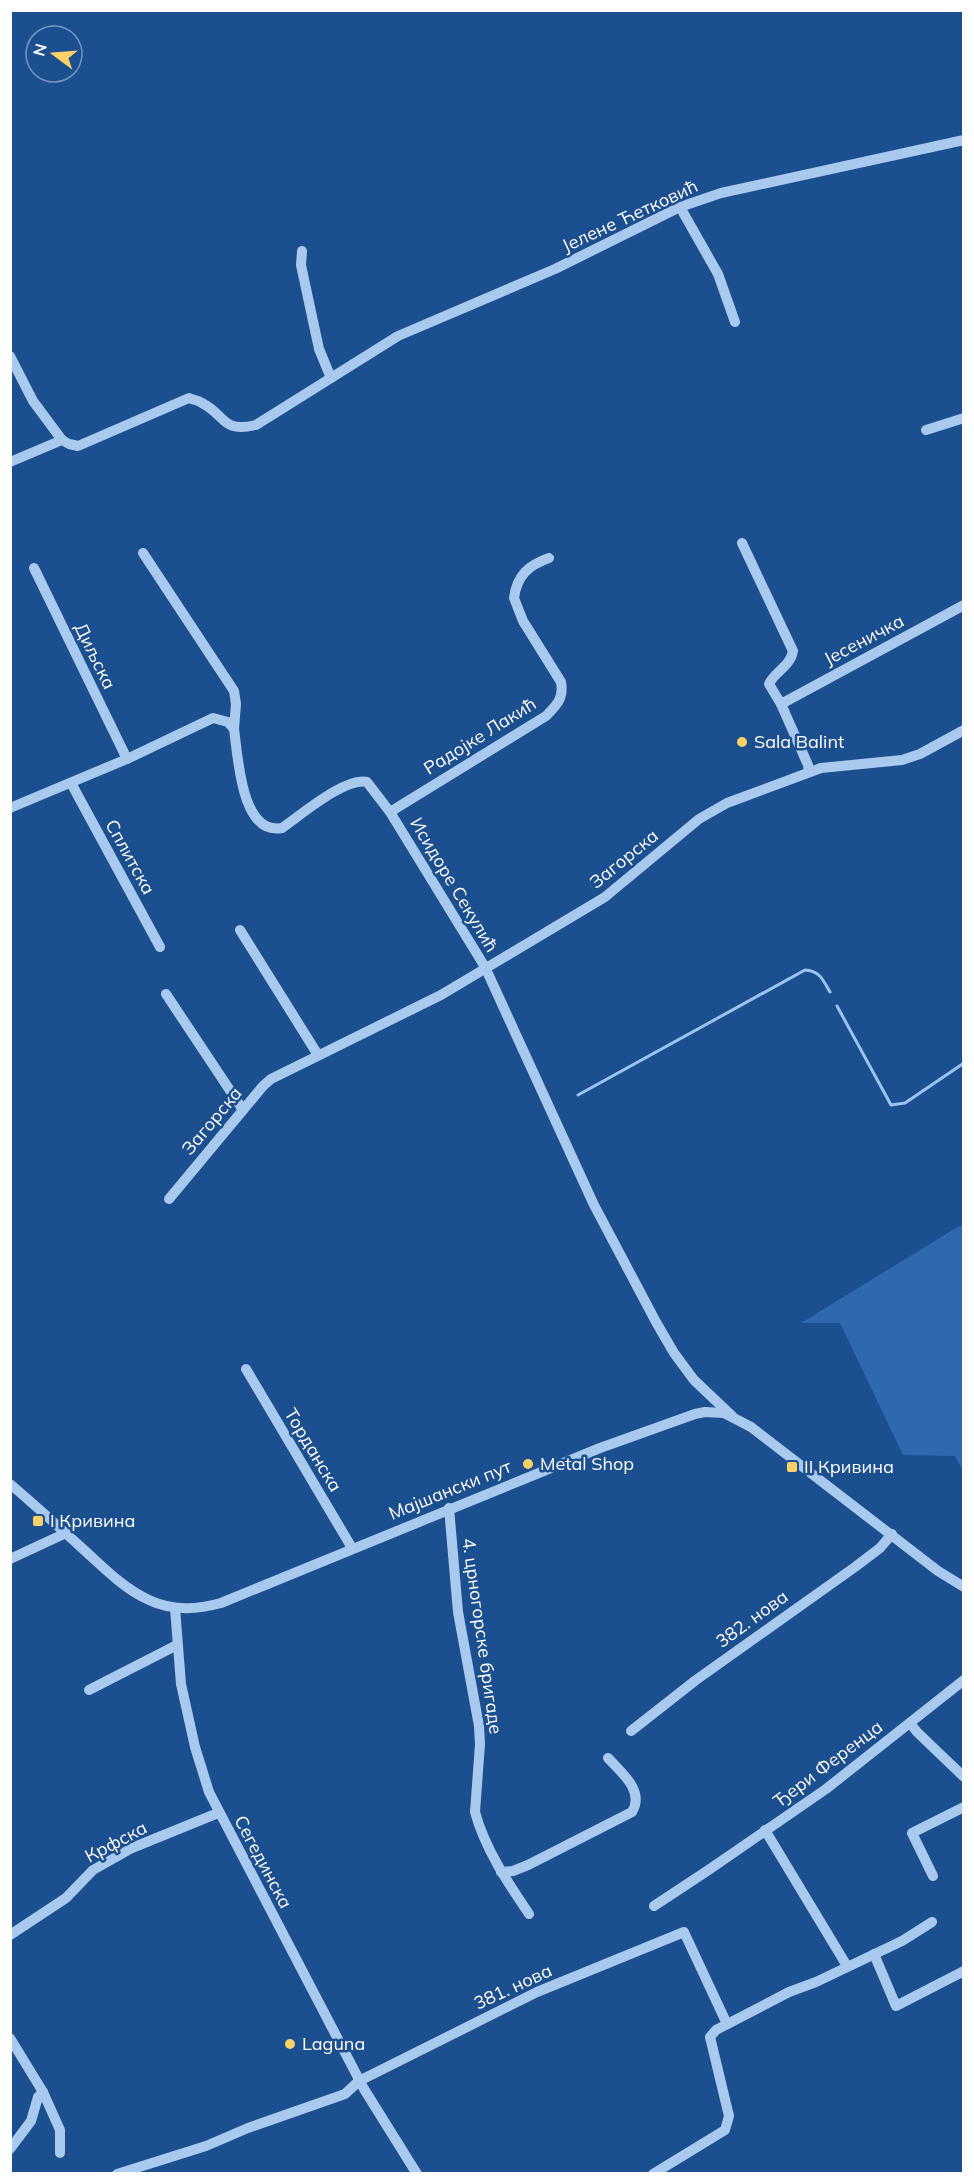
<svg xmlns="http://www.w3.org/2000/svg" width="974" height="2184" viewBox="0 0 974 2184" font-family="Mulish,sans-serif">
<style>
.green{fill:#2e69ad}
.lines{fill:none;stroke-linecap:round;stroke-linejoin:round}
.stream{stroke:#9cc4f0;stroke-width:3}
.minor{stroke:#a9c9ee;stroke-width:10}
.poi-dot{fill:#ffd166;stroke:#1b4f8f;stroke-width:2}
.labels{text-anchor:middle;stroke-width:5;stroke-linejoin:round;paint-order:stroke}
.street-label{font-size:18px;fill:#fff;stroke:#1b4f8f}
.poi-label{font-size:18px;fill:#fff;stroke:#1b4f8f;text-anchor:start}
</style>
<rect width="100%" height="100%" fill="#1b4f8f"/>
<polygon class="green" points="959,1226 963,1226 963,1471 955,1456 903,1455 840,1323 801,1323"/>
<g class="lines">
<g class="stream">
<polyline points="837,1006 891,1105 905,1103 964,1063"/>
<path d="M 578,1095 L 805,970 C 820,971 823,980 830,992"/>
</g>
<g class="minor">
<polyline points="680,207 718,274 735,322"/>
<polyline points="302,251 301,265 319,349 331,378"/>
<polyline points="10,356 33,401 62,440"/>
<polyline points="926,430 964,418"/>
<path d="M 10,462 L 62,440 L 69,444 L 78,446 L 189,398 C 193,400 198,400 202,403 C 227,416 221,433 256,425 L 398,336 L 555,269 L 680,207 L 721,193 L 964,140"/>
<path d="M 742,543 L 793,651 C 790,667 775,671 769,684 L 781,704 L 808,765 L 809,772"/>
<polyline points="143,553 234,691 236,704 234,729"/>
<polyline points="34,568 127,759"/>
<polyline points="781,704 964,605"/>
<polyline points="71,783 160,947"/>
<path d="M 10,808 L 127,759 L 213,718 L 228,722 L 234,729 C 238,756 241,836 282,828 C 301,815 345,777 367,782 L 390,812 L 485,967 L 594,1205 L 656,1322 L 674,1353 L 694,1380 L 732,1416"/>
<path d="M 390,812 L 546,716 C 557,705 564,698 561,682 L 523,621 L 514,598 C 517,575 529,565 549,558"/>
<polyline points="240,930 318,1055"/>
<polyline points="166,994 243,1110"/>
<polyline points="169,1199 263,1086 271,1079 441,995 605,897 699,819 727,803 821,768 902,760 920,754 964,730"/>
<polyline points="246,1369 352,1548"/>
<path d="M 10,1484 C 35,1505 59,1527 83,1549 C 103,1567 124,1589 149,1600 C 172,1611 196,1610 221,1603 L 600,1448 L 695,1414 L 705,1412 L 724,1413 L 751,1427 L 938,1571 L 964,1587"/>
<path d="M 449,1508 L 458,1612 L 479,1726 L 480,1744 L 475,1812 C 485,1849 508,1883 529,1914"/>
<polyline points="10,1559 66,1533"/>
<polyline points="175,1608 181,1684 195,1747 209,1792 364,2089 417,2174"/>
<polyline points="89,1690 177,1645"/>
<polyline points="910,1723 917,1732 964,1777"/>
<polyline points="631,1731 696,1680 855,1567 880,1548 892,1534"/>
<polyline points="765,1830 847,1966"/>
<path d="M 501,1872 L 513,1871 L 528,1865 L 632,1812 C 645,1791 621,1772 608,1758"/>
<polyline points="933,1876 912,1833 964,1807"/>
<polyline points="654,1906 710,1869 826,1789 964,1680"/>
<polyline points="10,1935 66,1898 93,1870 132,1848 218,1813"/>
<polyline points="874,1954 896,2006 964,1971"/>
<polyline points="10,2038 43,2092 60,2130 60,2153"/>
<polyline points="10,2149 31,2121 38,2097 43,2092"/>
<polyline points="117,2174 206,2146 248,2128 345,2094 359,2081 537,1992 684,1932 727,2024"/>
<polyline points="653,2174 725,2130 729,2116 710,2037 716,2030 789,1992 816,1982 902,1941 932,1922"/>
</g>
</g>
<g class="poi-dot">
<circle cx="742" cy="742" r="6"/>
<circle cx="528" cy="1464" r="6"/>
<rect x="786" y="1461" width="12" height="12" rx="3"/>
<rect x="32" y="1515" width="12" height="12" rx="3"/>
<circle cx="290" cy="2044" r="6"/>
</g>
<g class="labels">
<g class="street-label">
<text transform="translate(630 216) rotate(-25)" y="6">Јелене Ћетковић</text>
<text transform="translate(864 640) rotate(-28)" y="6">Јесеничка</text>
<text transform="translate(95 656) rotate(64)" y="6">Диљска</text>
<text transform="translate(480 736) rotate(-32)" y="6">Радојке Лакић</text>
<text transform="translate(130 857) rotate(61)" y="6">Сплитска</text>
<text transform="translate(624 859) rotate(-39)" y="6">Загорска</text>
<text transform="translate(454 885) rotate(59)" y="6">Исидоре Секулић</text>
<text transform="translate(212 1121) rotate(-50)" y="6">Загорска</text>
<text transform="translate(313 1450) rotate(59)" y="6">Торданска</text>
<text transform="translate(450 1490) rotate(-22)" y="6">Мајшански пут</text>
<text transform="translate(752 1619) rotate(-36)" y="6">382. нова</text>
<text transform="translate(482 1636) rotate(82)" y="6">4. црногорске бригаде</text>
<text transform="translate(828 1764) rotate(-37)" y="6">Ђери Ференца</text>
<text transform="translate(116 1842) rotate(-28)" y="6">Крфска</text>
<text transform="translate(263 1862) rotate(62)" y="6">Сегединска</text>
<text transform="translate(513 1987) rotate(-25)" y="6">381. нова</text>
</g>
<g class="poi-label">
<text x="754" y="748">Sala Balint</text>
<text x="540" y="1470">Metal Shop</text>
<text x="804" y="1473">II Кривина</text>
<text x="50" y="1527">I Кривина</text>
<text x="302" y="2050">Laguna</text>
</g>
</g>
<rect width="974" height="2184" fill="none" stroke="#ffffff" stroke-width="24"/>
<g transform="translate(54 54) rotate(286)"><circle r="28" fill="#1b4f8f" stroke="#7695bc" stroke-width="1.5"/>
<path d="M0-4.5L10 22L0 15L-10 22Z" fill="#ffd166"/>
<text y="-9" font-size="16" font-weight="bold" text-anchor="middle" fill="#ffffff">N</text>
</g>
</svg>
